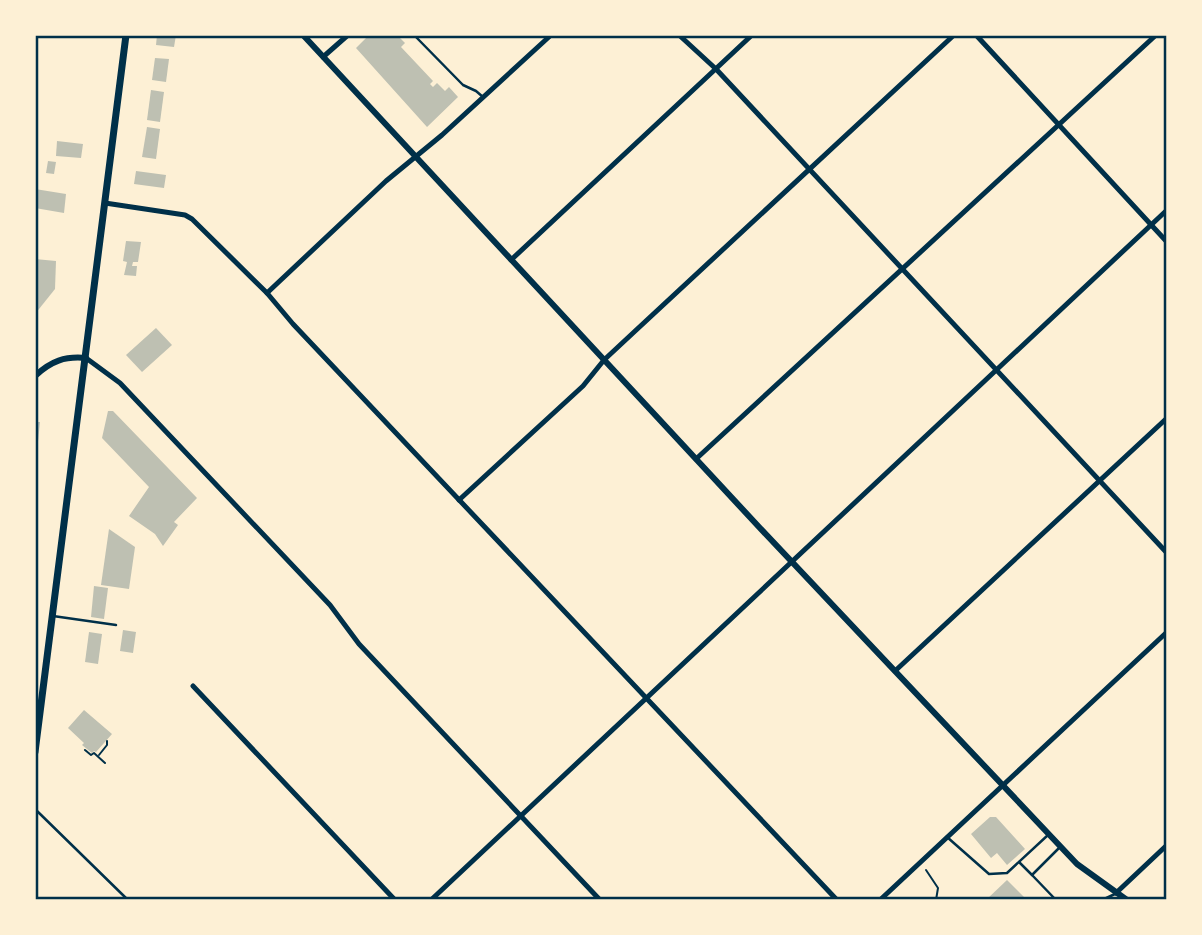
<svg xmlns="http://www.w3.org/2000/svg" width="1202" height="935" viewBox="0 0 1202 935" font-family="'Open Sans',sans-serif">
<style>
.building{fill:#bec0b2}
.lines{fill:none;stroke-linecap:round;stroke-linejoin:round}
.path{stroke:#003049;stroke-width:2}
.service{stroke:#003049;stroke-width:2.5}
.minor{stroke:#003049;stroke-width:5}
.tertiary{stroke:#003049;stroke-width:6}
.secondary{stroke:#003049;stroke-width:7}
.neatline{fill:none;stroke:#003049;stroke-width:2.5}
</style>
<rect width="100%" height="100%" fill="#fdf0d5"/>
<g class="building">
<polygon points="157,35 176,35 174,47 156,45"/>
<polygon points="369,35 397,35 405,43 401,47 433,81 430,84 433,87 437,83 445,91 449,87 458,97 427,127 356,48"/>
<polygon points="155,58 169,59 166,82 152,80"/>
<polygon points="151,90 164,92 160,122 147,120"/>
<polygon points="147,127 160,129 156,159 142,157"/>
<polygon points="57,141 83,144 81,158 56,156"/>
<polygon points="48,161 56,162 54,174 46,173"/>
<polygon points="136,171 166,175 164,188 134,184"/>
<polygon points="35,189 66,194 64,213 35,208"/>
<polygon points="126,241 141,242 138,262 133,262 132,266 137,266 136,276 124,275 127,262 123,261"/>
<polygon points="35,259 56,261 55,289 35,314"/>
<polygon points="156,328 172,345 142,372 126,355"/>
<polygon points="108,411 113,411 197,498 174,522 178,525 163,546 155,534 129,516 149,487 102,438"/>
<polygon points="35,422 40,422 37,451 35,451"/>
<polygon points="109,529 135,547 129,589 101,585"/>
<polygon points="94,586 108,588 104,619 91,617"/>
<polygon points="123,630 136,632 133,653 120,651"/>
<polygon points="89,632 102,634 98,664 85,662"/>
<polygon points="84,710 112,734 96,752 94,751 92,753 82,745 84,743 68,728"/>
<polygon points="990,817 996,817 1025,849 1007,865 997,853 991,858 971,834"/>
<polygon points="1007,880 1027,900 986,900"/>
</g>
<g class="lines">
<g class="path">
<polyline points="85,750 91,755 94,753 105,763"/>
<polyline points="99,755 107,745 107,741"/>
<polyline points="926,870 938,888 936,900"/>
</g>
<g class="service">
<polyline points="414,35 463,85 476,91 483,97"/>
<polyline points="53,616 116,625"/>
<polyline points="35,809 128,900"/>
<polyline points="947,837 989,874 1007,873 1048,835"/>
<polyline points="1019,862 1032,875 1061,846"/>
<polyline points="1032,875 1056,900"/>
<polyline points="1102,900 1115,894"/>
</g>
<g class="minor">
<polyline points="679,35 716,69 1167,553"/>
<polyline points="976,35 1167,242"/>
<polyline points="323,57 348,35"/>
<polyline points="105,203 185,215 192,219 267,293 293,324 837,900"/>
<polyline points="511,260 752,35"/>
<polyline points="267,293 386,181 442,135 551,35"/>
<polyline points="86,358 120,383 137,401 330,605 359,644 600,900"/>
<polyline points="696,459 1156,35"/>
<polyline points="459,500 583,386 604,360 633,333 954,35"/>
<polyline points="895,671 1167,418"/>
<polyline points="193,686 395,900"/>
<polyline points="1116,893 1167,845"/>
<polyline points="431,900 1167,210"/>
<polyline points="880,900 1167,632"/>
</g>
<g class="tertiary">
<polyline points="303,35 759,527 1077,864 1127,900"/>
<path d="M 35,376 C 51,361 65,356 86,358"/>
</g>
<polyline class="secondary" points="35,752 126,35"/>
</g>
<rect width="1202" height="935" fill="none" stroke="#fdf0d5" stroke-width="74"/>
<rect x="37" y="37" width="1128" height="861" class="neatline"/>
</svg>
